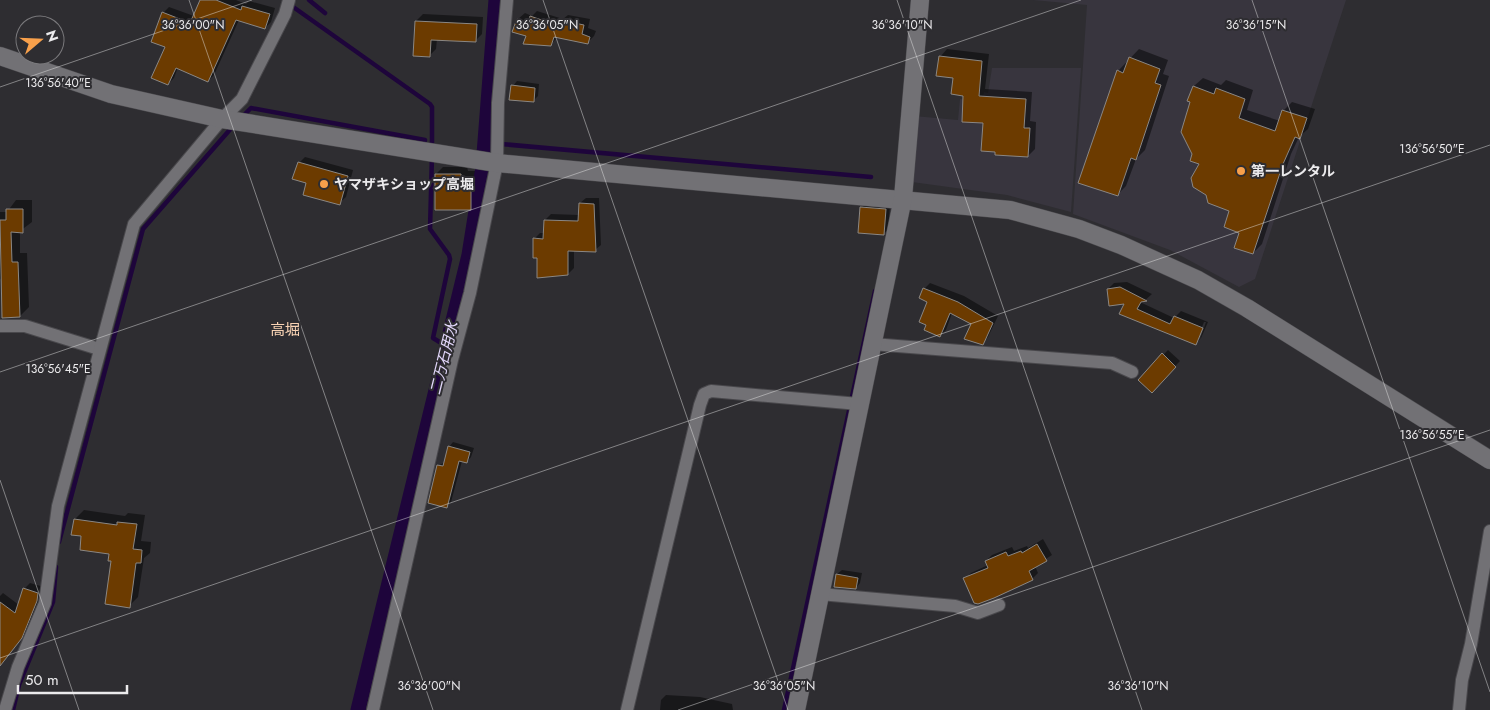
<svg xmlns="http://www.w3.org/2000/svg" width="1490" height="710" viewBox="0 0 1490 710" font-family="Jost,'Noto Sans JP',sans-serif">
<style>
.built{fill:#38353e}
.shadow{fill:#0007;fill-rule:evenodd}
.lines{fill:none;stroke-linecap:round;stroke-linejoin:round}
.stream{stroke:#1e053b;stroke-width:4.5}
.canal{stroke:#1e053b;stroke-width:15}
.building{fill:#6c3b00;stroke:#8a8784}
.street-casing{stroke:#49484c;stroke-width:14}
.secondary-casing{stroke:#49484c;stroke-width:19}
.street{stroke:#727175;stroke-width:12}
.secondary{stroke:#727175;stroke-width:18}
.ticks{fill:none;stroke:#ebeaec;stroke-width:1;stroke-opacity:0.45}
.poi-dot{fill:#f8a04b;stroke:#2e2d31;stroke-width:2}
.labels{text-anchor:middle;stroke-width:4;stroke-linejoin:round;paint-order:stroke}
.poi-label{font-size:14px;font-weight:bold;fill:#ebeaec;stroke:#2e2d31;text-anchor:start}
.neighbourhood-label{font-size:15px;fill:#f8d2b3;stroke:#2e2d31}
.water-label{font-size:15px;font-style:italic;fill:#e4d9fd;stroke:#2e2d31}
.ticks-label{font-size:12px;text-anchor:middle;fill:#ebeaec;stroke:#2e2d31;stroke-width:4;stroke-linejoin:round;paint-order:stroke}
</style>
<rect width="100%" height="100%" fill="#2e2d31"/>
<g class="built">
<polygon points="1033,0 1346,0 1255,279 1239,287 1170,250 1073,214 1087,5"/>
<polygon points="992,68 1081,68 1071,212 1007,195 912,182 914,116 958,120 960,99 982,101 984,92 988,93"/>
</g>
<g class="shadow">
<polygon points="201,0 236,0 246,4 249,1 275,8 271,22 265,28 239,20 214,75 208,81 178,67 174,78 168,84 163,13 169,7 194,16"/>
<polygon points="537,11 563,19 568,15 590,19 588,28 596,31 594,36 588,42 558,37 551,44 514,31 518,19 525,13 532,16"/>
<polygon points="423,14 483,17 482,34 475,41 437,39 436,49 429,56 416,21"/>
<polygon points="947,49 989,54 985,89 1032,92 1030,121 1036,122 1035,149 1028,156 984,122 940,57"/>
<polygon points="1139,49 1168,60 1163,74 1169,76 1145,150 1136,159 1126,186 1117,195 1118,71"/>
<polygon points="1203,78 1221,85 1226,80 1253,90 1247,110 1280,121 1283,111 1292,102 1315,109 1308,129 1299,137 1291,154 1262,244 1253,253 1231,210 1207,194 1201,163 1193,154 1192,101 1189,100 1194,86"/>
<polygon points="517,81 539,84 538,96 533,101 513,86"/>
<polygon points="305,157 353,170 346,197 339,203 308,182 299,163"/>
<polygon points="443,167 467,167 468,171 477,171 477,201 470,208 436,174"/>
<polygon points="586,198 599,198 601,245 595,250 574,250 574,268 568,274 538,257 534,239 540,233 544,233 545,220 551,214 579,215 580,203"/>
<polygon points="16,200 32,200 32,222 20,231 20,253 27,253 29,307 20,316 0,278 0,212 7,212"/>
<polygon points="866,203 890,205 888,230 883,234 862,208"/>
<path d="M 1127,282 L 1152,294 L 1142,303 L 1174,318 L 1181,311 L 1208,322 L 1201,338 L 1195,344 L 1121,313 L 1126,302 L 1108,289 L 1114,283 ZM 1204,322 L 1206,322 L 1200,339 L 1197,339 Z"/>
<polygon points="930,283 964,296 998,316 988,337 982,343 973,324 952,313 946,330 940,336 927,324 929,301 924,289"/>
<polygon points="1168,350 1180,361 1152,391 1140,379"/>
<polygon points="453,442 474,448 471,457 467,462 462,461 451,502 446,507 438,466 445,462 449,447"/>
<polygon points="84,510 125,516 128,513 145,515 141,541 151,542 150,553 144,558 138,597 129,606 111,553 83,535 75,519"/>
<polygon points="1043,539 1052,555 1035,566 1038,573 1032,579 965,579 971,573 988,565 986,561 992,555 1012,547 1014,551 1027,546 1028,548"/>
<polygon points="842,570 862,573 860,583 856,588 835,586 837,574"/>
<polygon points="30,583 44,587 28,630 17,644 0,643 0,596 3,593 19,605 24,589"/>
<polygon points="666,695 700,697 732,704 733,710 660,710 661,700"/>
</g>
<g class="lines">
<g class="stream">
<polyline points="309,0 325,13"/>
<polyline points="289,4 430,104 432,107 432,148"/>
<polyline points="241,118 251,108 425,140"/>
<polyline points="501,144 871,177"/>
<polyline points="432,156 430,229 449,255 450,259 433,338 446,346"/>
<polyline points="59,542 143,229 234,125"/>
<polyline points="13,710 19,685 53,602 56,567"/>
<polyline points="784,710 875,291"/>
</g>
<polyline class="canal" points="358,710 469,255 483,167 496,0"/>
</g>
<g class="building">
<polygon points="200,0 216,0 241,10 242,6 270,14 265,29 236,20 208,82 176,68 168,85 151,78 165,47 151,42 162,12 190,23"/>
<polygon points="530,16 559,26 560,20 584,25 582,34 590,37 588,44 554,37 551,46 523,44 526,36 512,32 517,19 528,23"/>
<polygon points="415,21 477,24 476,42 431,40 430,57 413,56"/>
<polygon points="939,56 982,61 979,96 1026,99 1024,128 1030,128 1028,157 995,155 995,152 981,151 983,123 962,122 963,96 951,94 953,78 936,76"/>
<polygon points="1129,57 1160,69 1155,83 1161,85 1136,160 1131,158 1118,196 1078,183 1117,70 1123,73"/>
<polygon points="511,85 535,88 534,102 509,100"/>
<polygon points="1193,86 1214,94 1216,88 1245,99 1239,118 1275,131 1282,110 1307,118 1300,139 1295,137 1283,164 1253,254 1234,248 1239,233 1224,227 1229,211 1208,203 1206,195 1193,187 1191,178 1199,164 1190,161 1192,154 1181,132 1190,102 1187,101"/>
<polygon points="298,162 348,176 340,205 303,195 306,183 292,179"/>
<polygon points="435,174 461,174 461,178 471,178 471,210 435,210"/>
<polygon points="579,203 594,204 596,252 568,251 568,275 537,278 537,258 533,258 533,238 543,239 544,220 578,221"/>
<polygon points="860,207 886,209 884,235 858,233"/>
<polygon points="6,209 23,209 23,233 11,232 12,262 18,262 20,317 2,318 0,220 6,220"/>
<polygon points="1120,287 1147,301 1141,302 1137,309 1170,324 1174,316 1203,328 1196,345 1119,314 1124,304 1109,306 1107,289"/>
<polygon points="923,288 958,302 993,323 983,345 964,339 971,324 950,313 940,337 924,330 926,325 919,322 927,302 919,298"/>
<polygon points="1162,353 1176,367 1152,393 1138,380"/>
<polygon points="448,446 470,452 467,463 459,461 447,508 428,503 437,465 443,466"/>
<polygon points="74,519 117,525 117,522 137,524 133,549 142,550 141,563 136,563 130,608 105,604 111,561 108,561 109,554 80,550 81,536 71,535"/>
<polygon points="1037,544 1047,561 1029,571 1033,580 994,598 978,604 974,603 963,578 988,568 985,561 1006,552 1008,556 1021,551 1022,553"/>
<polygon points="836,574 858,578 856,589 834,587"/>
<polygon points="23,588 38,593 37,601 22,638 0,666 0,602 15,613"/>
</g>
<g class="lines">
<g class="street-casing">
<g id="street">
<polyline points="0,326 25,326 99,349"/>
<polyline points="872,344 1112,363 1132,372"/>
<polyline points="820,594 955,606 978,613 999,605"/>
<polyline points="5,710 18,667 45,603 58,506 134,224 222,119 242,99 285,14 289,0"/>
<polyline points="373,710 452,360 470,293 497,163 498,103 507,0"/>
<polyline points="627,710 700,405 704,394 711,391 859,404"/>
<polyline points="1459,710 1462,680 1471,644 1490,531"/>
</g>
</g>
<g class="secondary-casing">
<g id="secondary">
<polyline points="0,56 111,94 222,119 497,163 1010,210 1079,229 1121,245 1198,280 1247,308 1490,460"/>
<polyline points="796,710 903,198 920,0"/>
</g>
</g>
<use href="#street" class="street"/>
<use href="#secondary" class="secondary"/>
</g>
<path class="ticks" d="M 189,0 L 433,710M 543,0 L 788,710M 897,0 L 1142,710M 1252,0 L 1490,692M 0,87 L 252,0M 0,372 L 1081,0M 0,480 L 79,710M 0,658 L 1490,145M 678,710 L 1490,430"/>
<g class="poi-dot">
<circle cx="1241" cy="171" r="5"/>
<circle cx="324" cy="184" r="5"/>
</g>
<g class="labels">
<g class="poi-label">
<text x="1251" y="176">第一レンタル</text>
<text x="334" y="189">ヤマザキショップ高堀</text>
</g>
<g class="neighbourhood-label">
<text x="285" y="335">高堀</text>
</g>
<g class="water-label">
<text transform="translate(444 358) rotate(-76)" y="5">二万石用水</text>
</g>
</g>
<g class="ticks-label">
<text x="1256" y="29">36°36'15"N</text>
<text x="193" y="29">36°36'00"N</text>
<text x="547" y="29">36°36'05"N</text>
<text x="902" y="29">36°36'10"N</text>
<text x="58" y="87">136°56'40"E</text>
<text x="1432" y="153">136°56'50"E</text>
<text x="58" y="373">136°56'45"E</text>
<text x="1432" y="439">136°56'55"E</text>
<text x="429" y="690">36°36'00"N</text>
<text x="784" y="690">36°36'05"N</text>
<text x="1138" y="690">36°36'10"N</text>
</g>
<g transform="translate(40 40) rotate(71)"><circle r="24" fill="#2e2d31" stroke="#7a797c"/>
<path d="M0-4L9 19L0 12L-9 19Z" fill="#f8a04b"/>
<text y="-8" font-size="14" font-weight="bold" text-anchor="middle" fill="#ebeaec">N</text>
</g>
<path d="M18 685v8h109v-8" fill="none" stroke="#ebeaec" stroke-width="2.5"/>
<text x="25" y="685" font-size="15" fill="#ebeaec" stroke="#2e2d31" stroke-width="4" paint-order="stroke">50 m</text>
</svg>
